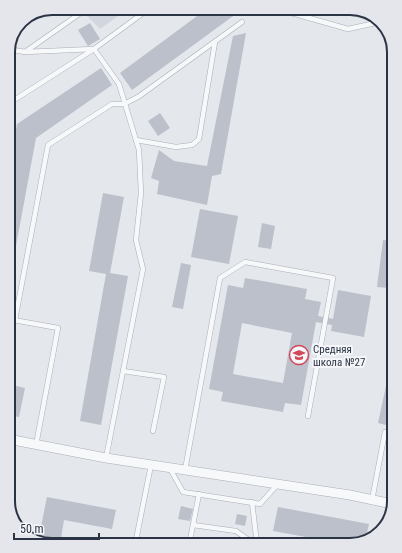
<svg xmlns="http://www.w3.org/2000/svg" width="402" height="553" viewBox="0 0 402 553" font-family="'Roboto Condensed',sans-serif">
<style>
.built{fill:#d2d6de}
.building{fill:#bbc0ca;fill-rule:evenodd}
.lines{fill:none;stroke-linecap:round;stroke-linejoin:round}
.lane-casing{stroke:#a9aeb7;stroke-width:5.5}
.street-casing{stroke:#a9aeb7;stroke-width:10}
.lane{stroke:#f7f8fa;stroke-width:4.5}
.street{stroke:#f7f8fa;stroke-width:9}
.labels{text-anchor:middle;stroke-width:4;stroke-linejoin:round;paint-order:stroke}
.poi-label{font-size:11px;fill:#2b3445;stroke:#f4f6f9;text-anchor:start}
.rim{fill:none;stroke:#2b3445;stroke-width:2}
</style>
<rect width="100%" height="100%" fill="#e4e7ec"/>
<polygon class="built" points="79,8 129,8 100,29"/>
<g class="building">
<polygon points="208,8 238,8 240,11 132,90 120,73"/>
<polygon points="90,23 100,39 88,46 78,30"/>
<polygon points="246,33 221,174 212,176 207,205 157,194 159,181 151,178 159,150 174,161 207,166 233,36"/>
<polygon points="101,68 112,85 36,138 8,289 8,174 17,124"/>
<polygon points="160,113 170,128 158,136 148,121"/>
<polygon points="103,193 124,197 110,273 128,276 101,425 80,421 106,274 89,271"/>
<polygon points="200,209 238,216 229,264 191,257"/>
<polygon points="262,223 275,226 271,249 258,247"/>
<polygon points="383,240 393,241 388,288 377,287"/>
<polygon points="181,263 191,265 183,309 172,307"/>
<path d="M 245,278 L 307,289 L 305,299 L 321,302 L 318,316 L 333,319 L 338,290 L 371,296 L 364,337 L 331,331 L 332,325 L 316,322 L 301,405 L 285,403 L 283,412 L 221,401 L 223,392 L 209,389 L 228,285 L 243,288 ZM 242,323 L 292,333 L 283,383 L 233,374 Z"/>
<polygon points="393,294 394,294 394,323 388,322"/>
<polygon points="389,372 394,373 394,427 378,423"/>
<polygon points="8,384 25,388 19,417 8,415"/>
<polygon points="47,497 116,510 112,529 64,520 60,545 50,545 38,541"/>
<polygon points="181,506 193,509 190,521 178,519"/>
<polygon points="278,507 369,524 365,541 350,545 273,531"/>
<polygon points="237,514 247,516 245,526 235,524"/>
</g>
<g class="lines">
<g class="lane-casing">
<g id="lane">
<polyline points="274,8 348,29 380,22"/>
<polyline points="8,49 25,52 82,12 79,8"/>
<polyline points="25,52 94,49 119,84 139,150 141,193 136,240 143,269 106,458"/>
<polyline points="8,104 94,49 150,8"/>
<polyline points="136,140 176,147 192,145 199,139 215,42"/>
<polyline points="8,319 58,328 36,445"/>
<polyline points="15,320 48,145 112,104 124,104 138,97 242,22"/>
<polyline points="123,371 164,377 153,431"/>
<polyline points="169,467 183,492 260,504 278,484"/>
<polyline points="185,470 220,278 245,262 333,278 308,416"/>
<polyline points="372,500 385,432"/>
<polyline points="252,502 257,544"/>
<polyline points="390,517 393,504"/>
<polyline points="193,525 236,531 253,543 262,545"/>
<polyline points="80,545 80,543 91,545"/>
<polyline points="135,545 151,465"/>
<polyline points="189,545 199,494"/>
</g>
</g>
<g class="street-casing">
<polyline id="street" points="8,439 106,458 350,495 392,504"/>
</g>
<use href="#lane" class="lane"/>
<use href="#street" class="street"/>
</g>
<defs>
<g id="school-ring" transform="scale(1)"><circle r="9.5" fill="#f4f6f9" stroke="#d1495b" stroke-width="1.5"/><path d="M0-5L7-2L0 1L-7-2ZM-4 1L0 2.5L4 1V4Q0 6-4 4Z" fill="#d1495b"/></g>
</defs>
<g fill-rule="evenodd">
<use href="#school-ring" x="299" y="355"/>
</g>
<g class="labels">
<g class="poi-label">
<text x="313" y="353">Средняя<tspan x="313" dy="13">школа №27</tspan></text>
</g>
</g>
<path d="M0 0H402V553H0ZM52 15H350A37 37 0 0 1 387 52V501A37 37 0 0 1 350 538H52A37 37 0 0 1 15 501V52A37 37 0 0 1 52 15Z" fill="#e4e6eb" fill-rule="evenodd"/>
<path class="rim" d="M52 15H350A37 37 0 0 1 387 52V501A37 37 0 0 1 350 538H52A37 37 0 0 1 15 501V52A37 37 0 0 1 52 15Z"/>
<path d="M14 533v6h85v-6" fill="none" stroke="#2b3445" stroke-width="2"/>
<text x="20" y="533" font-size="12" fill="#2b3445" stroke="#f4f6f9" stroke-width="3" paint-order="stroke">50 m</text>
</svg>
